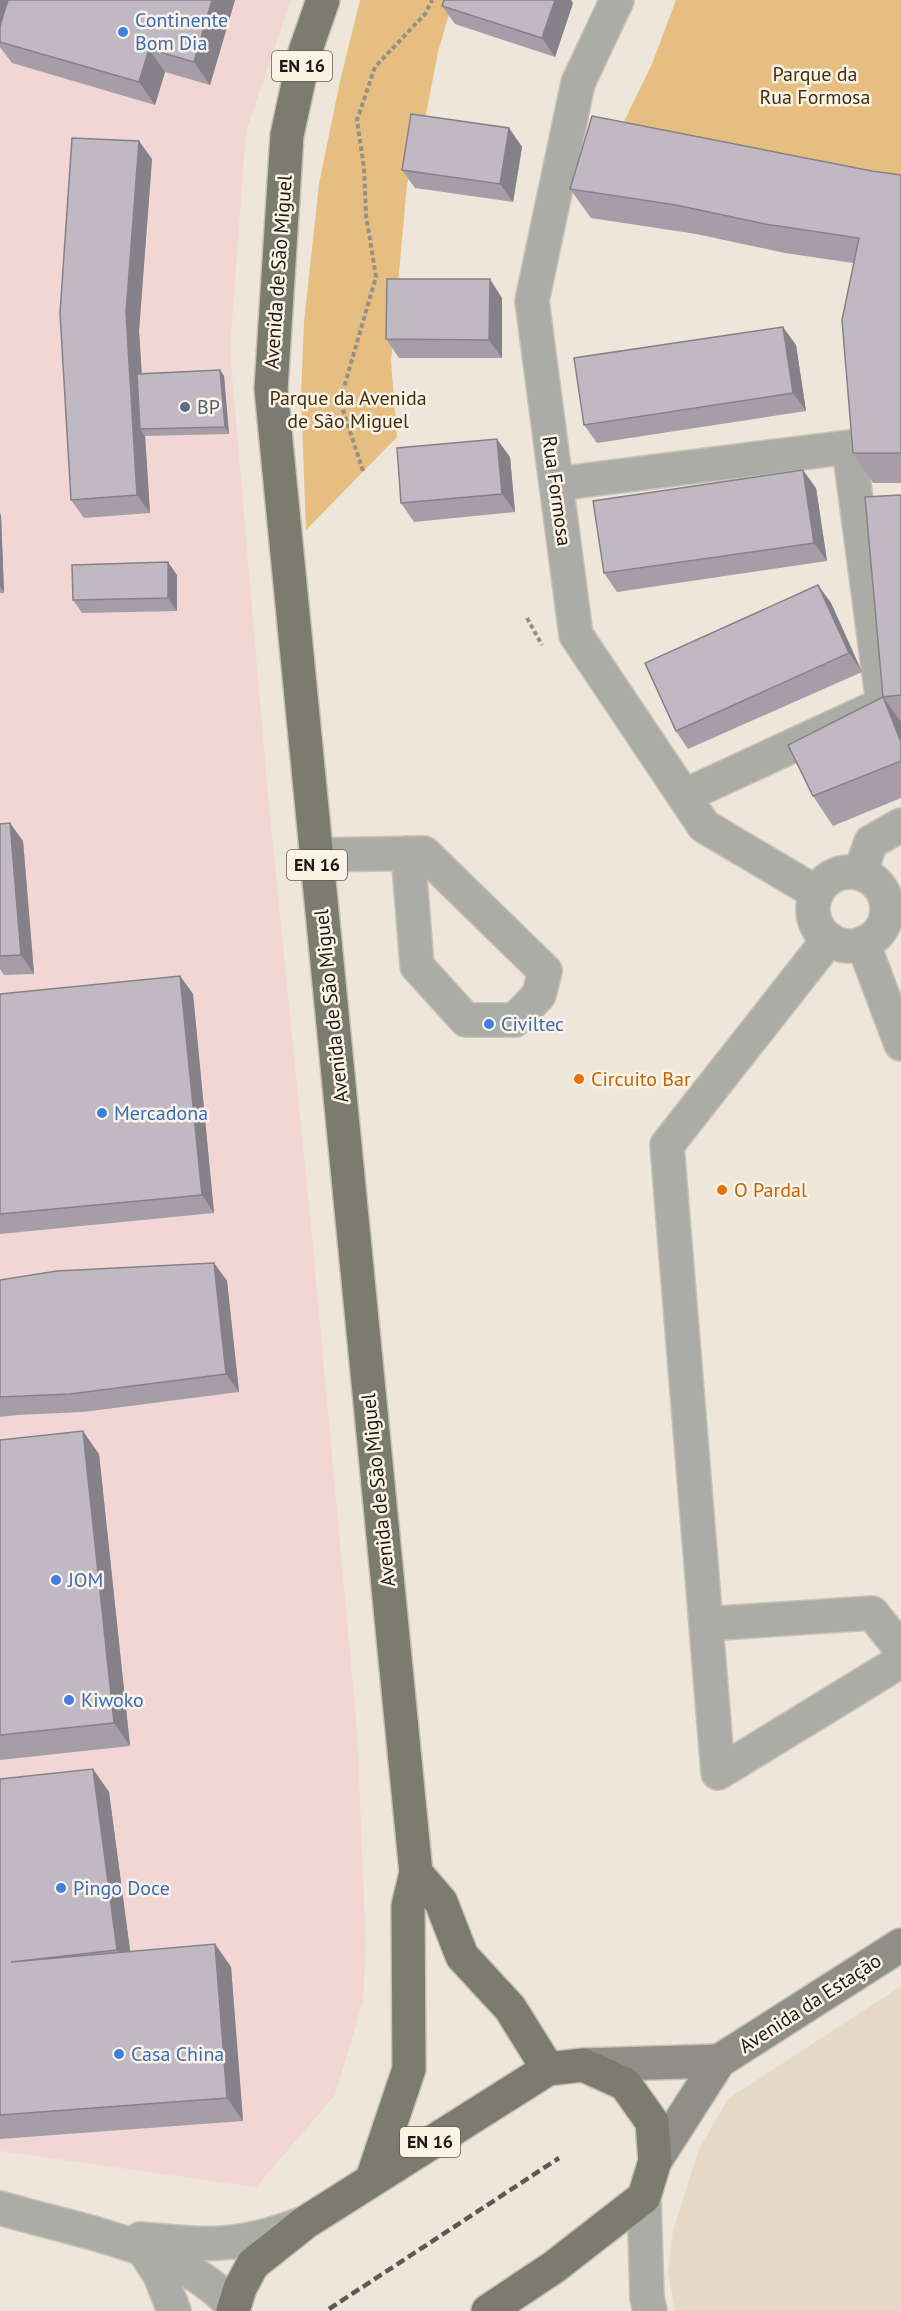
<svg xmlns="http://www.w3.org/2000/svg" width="901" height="2311" viewBox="0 0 901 2311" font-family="'PT Sans',sans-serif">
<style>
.commercial{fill:#f1d6d4}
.built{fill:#e6d9c7}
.green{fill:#e7be81}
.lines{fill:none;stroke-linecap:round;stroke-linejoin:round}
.minor-casing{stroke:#c8c1b7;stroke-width:36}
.secondary-casing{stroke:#c8c1b7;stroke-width:36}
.primary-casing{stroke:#c8c1b7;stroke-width:36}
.path{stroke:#958f86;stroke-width:4;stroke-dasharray:4.5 3;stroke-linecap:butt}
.minor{stroke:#acaca6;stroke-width:33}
.secondary{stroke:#908f87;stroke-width:33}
.primary{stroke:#7b7b70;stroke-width:33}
.rail{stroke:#5e5953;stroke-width:4.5;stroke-dasharray:9 4.5;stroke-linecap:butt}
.wall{fill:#a59ea8}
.shaded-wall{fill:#868188}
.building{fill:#c0b8c3;stroke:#868188;stroke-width:1.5}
.shop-dot{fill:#3f7fe0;stroke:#fcf3e7;stroke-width:2}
.service-dot{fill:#5c6f8a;stroke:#fcf3e7;stroke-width:2}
.food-dot{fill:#e8710a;stroke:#fcf3e7;stroke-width:2}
.labels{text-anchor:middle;stroke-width:5;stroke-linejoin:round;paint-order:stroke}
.shield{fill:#fcf3e7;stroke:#605b55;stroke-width:1.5}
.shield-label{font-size:18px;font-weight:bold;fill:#1d1a16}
.shop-label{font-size:20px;fill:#366cbe;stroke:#fcf3e7;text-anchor:start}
.park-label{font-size:20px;fill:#412f10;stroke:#fcf3e7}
.street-label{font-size:20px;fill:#1d1a16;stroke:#fcf3e7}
.service-label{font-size:20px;fill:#4e5e75;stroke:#fcf3e7;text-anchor:start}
.food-label{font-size:20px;fill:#c56008;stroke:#fcf3e7;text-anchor:start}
</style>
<rect width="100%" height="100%" fill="#eee6da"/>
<polygon class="commercial" points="0,0 291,0 246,131 230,350 267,784 312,1237 357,1730 366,1945 363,2001 335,2095 256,2187 0,2151"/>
<polygon class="built" points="901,1986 901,2311 675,2311 668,2271 673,2231 699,2149 728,2099"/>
<g class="green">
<polygon points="360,0 453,0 438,52 423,130 407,184 391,361 397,437 306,530 301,397 304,322 319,184 340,81"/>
<polygon points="676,0 901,0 901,179 616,138 652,64"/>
</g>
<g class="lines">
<g class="minor-casing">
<g id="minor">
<polyline points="617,0 578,83 532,301 576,635 704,826 817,893"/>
<polyline points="556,484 849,447 883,704 684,796"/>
<polyline points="316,855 424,853 545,971 539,995 515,1020 466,1020 417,966 408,853"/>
<circle cx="850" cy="909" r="37"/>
<polyline points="860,873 871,842 901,825"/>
<polyline points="829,939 667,1145 718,1773 901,1661"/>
<polyline points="863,943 901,1044"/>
<polyline points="706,1624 872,1613 901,1649"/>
<polyline points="644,2197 647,2298 650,2311"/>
<path d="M 0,2208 C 76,2231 179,2245 234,2307"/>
<path d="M 140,2239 C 170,2241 202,2246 233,2242 C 257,2239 281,2232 304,2223"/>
<polyline points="145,2252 160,2275 174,2311"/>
</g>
</g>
<g class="secondary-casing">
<g id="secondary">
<polyline points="583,2065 719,2061"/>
<polyline points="655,2161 719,2061 901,1945"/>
</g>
</g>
<g class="primary-casing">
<g id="primary">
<polyline points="323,0 305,52 287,135 271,389 416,1873 408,1906 409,2069 372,2179"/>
<polyline points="416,1873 441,1902 462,1956 510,2008 548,2069"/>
<polyline points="233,2311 240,2288 253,2264 306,2222 548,2069 583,2065 625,2084 652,2122 655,2161 644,2197 554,2267 488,2311"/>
</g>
</g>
<g class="path">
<polyline points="363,471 340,401 376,277 366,215 364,168 357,120 375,67 425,14 432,0"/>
<polyline points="527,618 542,645"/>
</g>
<use href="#minor" class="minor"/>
<use href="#secondary" class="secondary"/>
<use href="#primary" class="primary"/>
<polyline class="rail" points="329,2309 559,2158"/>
</g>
<g class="wall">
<polygon points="0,0 235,0 210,85 165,72 155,105 12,63 0,47"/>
<polygon points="573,3 555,57 455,24 442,6"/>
<polygon points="509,128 522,147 513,202 415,188 402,170"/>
<polygon points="152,159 139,331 142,374 220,370 224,376 229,434 145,436 150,513 84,518 71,500"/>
<polygon points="872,171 901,175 901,483 873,483 853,453 853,263 785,253 696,234 591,218 570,189"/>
<polygon points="502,298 502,358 399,358 386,339"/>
<polygon points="796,345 806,411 597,443 584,425"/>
<polygon points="510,457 515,512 414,522 401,503"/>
<polygon points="816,488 827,561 617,592 604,573"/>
<polygon points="901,495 901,798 833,826 813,796 883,697"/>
<polygon points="0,514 1,515 4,593 0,593"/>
<polygon points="177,575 177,611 82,613 73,600"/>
<polygon points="818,585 831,603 862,672 688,749 676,731"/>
<polygon points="0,824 23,841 34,974 4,975 0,969"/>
<polygon points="180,976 193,994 214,1213 0,1234 0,994"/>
<polygon points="214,1263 227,1281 239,1392 83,1412 17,1415 0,1417 0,1280"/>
<polygon points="0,1440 99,1454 130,1746 0,1760"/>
<polygon points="93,1769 109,1792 130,1952 215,1944 231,1967 243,2121 0,2139 0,1779"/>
</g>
<g class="shaded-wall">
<polygon points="0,0 12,0 0,42"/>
<polygon points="212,0 235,0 210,85 194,62"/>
<polygon points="555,0 571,0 573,3 555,57 542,38"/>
<polygon points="149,49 165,72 155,105 139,82"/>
<polygon points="509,128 522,147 513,202 500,184"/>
<polygon points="139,141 152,159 139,331 145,429 140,429 145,436 150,513 137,495 126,313"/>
<polygon points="490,279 502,298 502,358 489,340"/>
<polygon points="783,327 796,345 806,411 793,393"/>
<polygon points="220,370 224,376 229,434 225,427"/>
<polygon points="497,439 510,457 515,512 502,494"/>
<polygon points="803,470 816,488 827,561 814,543"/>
<polygon points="0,514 1,515 4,593 0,586"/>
<polygon points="168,562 177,575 177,611 168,598"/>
<polygon points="818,585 831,603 862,672 849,653"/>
<polygon points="883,697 901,722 901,742"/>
<polygon points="10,823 23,841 34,974 21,955"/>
<polygon points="180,976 193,994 214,1213 202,1195"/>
<polygon points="214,1263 227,1281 239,1392 226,1374"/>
<polygon points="83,1431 99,1454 130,1746 114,1723"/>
<polygon points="93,1769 109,1792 133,1972 117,1950"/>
<polygon points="215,1944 231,1967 243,2121 227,2098"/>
</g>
<g class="building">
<polygon points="8,0 212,0 194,62 149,49 139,82 0,42 0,26"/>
<polygon points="444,0 555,0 542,38 442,6"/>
<polygon points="411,114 509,128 500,184 402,170"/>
<polygon points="592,116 872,171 901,175 901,453 853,453 842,320 859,238 765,224 676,205 570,189"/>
<polygon points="72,138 139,141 126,313 137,495 71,500 60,313"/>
<polygon points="387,279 490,279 489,340 386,339"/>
<polygon points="783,327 793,393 584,425 574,358"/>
<polygon points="220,370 225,427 140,429 137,374"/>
<polygon points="497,439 502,494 401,503 397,448"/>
<polygon points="803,470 814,543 604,573 593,501"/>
<polygon points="901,495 901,695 883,697 901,742 901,761 813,796 788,745 883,697 865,497"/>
<polygon points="168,562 168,598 73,600 72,565"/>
<polygon points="818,585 849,653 676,731 645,663"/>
<polygon points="10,823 21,955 0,956 0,824"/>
<polygon points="180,976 202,1195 0,1214 0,994"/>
<polygon points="214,1263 226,1374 70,1394 0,1397 0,1280 57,1271"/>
<polygon points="83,1431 114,1723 0,1735 0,1440"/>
<polygon points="93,1769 117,1950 11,1962 215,1944 227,2098 0,2115 0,1779"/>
</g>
<g class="shop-dot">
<circle cx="123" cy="32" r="6"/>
<circle cx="489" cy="1024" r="6"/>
<circle cx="102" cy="1113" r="6"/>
<circle cx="56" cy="1580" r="6"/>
<circle cx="69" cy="1700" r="6"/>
<circle cx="61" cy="1888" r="6"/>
<circle cx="119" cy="2054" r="6"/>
</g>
<circle class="service-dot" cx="185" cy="407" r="6"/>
<g class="food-dot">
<circle cx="579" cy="1079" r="6"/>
<circle cx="722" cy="1190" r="6"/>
</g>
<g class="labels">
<g class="shield">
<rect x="272" y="51" width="60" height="30" rx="4.5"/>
<rect x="287" y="850" width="60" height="30" rx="4.5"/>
<rect x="400" y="2127" width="60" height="30" rx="4.5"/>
</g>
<g class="shield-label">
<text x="302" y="72">EN 16</text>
<text x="317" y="871">EN 16</text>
<text x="430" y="2148">EN 16</text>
</g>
<g class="shop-label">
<text x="135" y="27">Continente<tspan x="135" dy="23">Bom Dia</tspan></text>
<text x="501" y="1031">Civiltec</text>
<text x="114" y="1120">Mercadona</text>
<text x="68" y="1587">JOM</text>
<text x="81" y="1707">Kiwoko</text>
<text x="73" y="1895">Pingo Doce</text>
<text x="131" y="2061">Casa China</text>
</g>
<g class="park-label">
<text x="815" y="81">Parque da<tspan x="815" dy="23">Rua Formosa</tspan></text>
<text x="348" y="405">Parque da Avenida<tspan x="348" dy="23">de São Miguel</tspan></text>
</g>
<g class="street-label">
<text transform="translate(278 272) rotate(-86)" y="7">Avenida de São Miguel</text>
<text transform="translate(557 491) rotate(82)" y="7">Rua Formosa</text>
<text transform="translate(331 1006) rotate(-96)" y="7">Avenida de São Miguel</text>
<text transform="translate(378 1490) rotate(-96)" y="7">Avenida de São Miguel</text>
<text transform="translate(810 2003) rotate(-33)" y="7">Avenida da Estação</text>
</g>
<g class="service-label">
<text x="197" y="414">BP</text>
</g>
<g class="food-label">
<text x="591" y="1086">Circuito Bar</text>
<text x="734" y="1197">O Pardal</text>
</g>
</g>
</svg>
